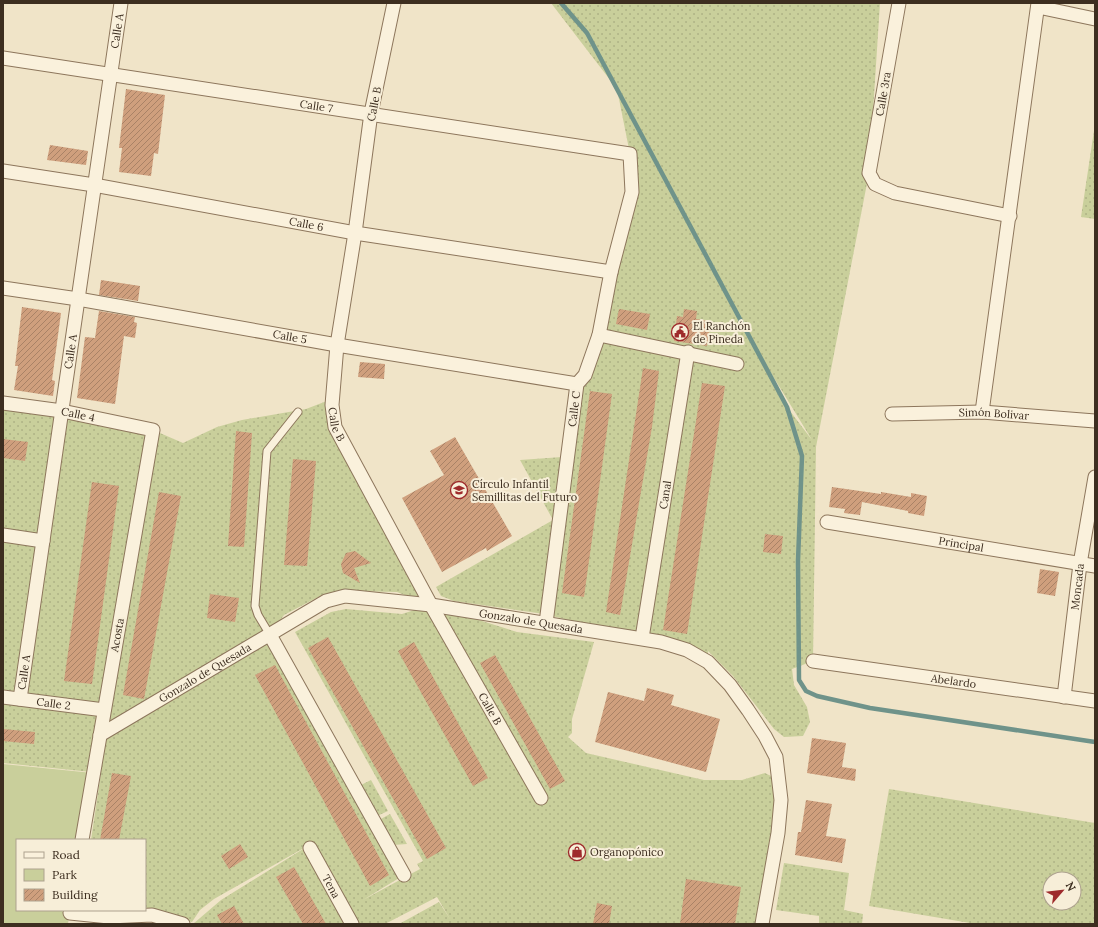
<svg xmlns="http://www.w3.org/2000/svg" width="1098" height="927" viewBox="0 0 1098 927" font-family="Lora,serif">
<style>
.grass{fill:url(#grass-dots);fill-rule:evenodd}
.park{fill:#c9cf9b}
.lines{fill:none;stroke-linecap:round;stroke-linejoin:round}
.stream{stroke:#6f938a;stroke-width:4.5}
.building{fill:url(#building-hatch)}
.lane-casing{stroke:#8d765c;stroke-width:9}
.street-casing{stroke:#8d765c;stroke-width:15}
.lane{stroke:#faf1dc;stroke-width:7}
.street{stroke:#faf1dc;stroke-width:13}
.labels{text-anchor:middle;stroke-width:4;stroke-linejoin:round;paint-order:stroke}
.street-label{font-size:11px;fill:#3d2e20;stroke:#f7eed8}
.poi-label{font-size:11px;fill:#3d2e20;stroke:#f7eed8;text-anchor:start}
</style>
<defs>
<pattern id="grass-dots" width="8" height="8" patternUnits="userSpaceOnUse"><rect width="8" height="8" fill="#c9cf9b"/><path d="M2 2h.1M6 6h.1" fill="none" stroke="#aeb285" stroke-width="1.8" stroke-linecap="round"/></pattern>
<pattern id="building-hatch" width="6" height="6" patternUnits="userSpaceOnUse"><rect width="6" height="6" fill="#cf9f7d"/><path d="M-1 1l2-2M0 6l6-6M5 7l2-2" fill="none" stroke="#a98266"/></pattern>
</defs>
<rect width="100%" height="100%" fill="#f0e4c8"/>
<g class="grass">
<path d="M 551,3 L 880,3 L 869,173 L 816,447 L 813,661 L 792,669 L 794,685 L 807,707 L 810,722 L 803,736 L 784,737 L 774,729 L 733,676 L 708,651 L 708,662 L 642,638 L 544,614 L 454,601 L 441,596 L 436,587 L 553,520 L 520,460 L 562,457 L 585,375 L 632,192 L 630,154 L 617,89 ZM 757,350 L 812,440 L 787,407 Z"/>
<polygon points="1095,124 1095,219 1081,217"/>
<path d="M 332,399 L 335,427 L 431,605 L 517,632 L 594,642 L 572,719 L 572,733 L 568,737 L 586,753 L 704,780 L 742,780 L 765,773 L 779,780 L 763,924 L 399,924 L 439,902 L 450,919 L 437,897 L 385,924 L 193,924 L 221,900 L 311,844 L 214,899 L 200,910 L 192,922 L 134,910 L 145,910 L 145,840 L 91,840 L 101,773 L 3,763 L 3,403 L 153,430 L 183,443 L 217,427 L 242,420 L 306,409 ZM 349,591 L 397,592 L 430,605 L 402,614 L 346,609 L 331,612 L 295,632 L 423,861 L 417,864 L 420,869 L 363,900 L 404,875 L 270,635 L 284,615 L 324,594 Z"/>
<polygon points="371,780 388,811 377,816 361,785"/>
<path d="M 889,789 L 1095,823 L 1095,924 L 976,924 L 869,906 ZM 1050,879 L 1074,879 L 1074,903 L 1050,903 Z"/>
<polygon points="390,814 407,844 393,845 379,820"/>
<polygon points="784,863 849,873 844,910 863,914 862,924 819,924 819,916 776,910"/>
</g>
<polygon class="park" points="3,764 93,773 82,840 17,840 17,910 70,910 68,924 3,924"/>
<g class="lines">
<polyline class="stream" points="561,3 587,33 787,407 802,456 798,561 799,680 806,691 817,696 870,708 1095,742"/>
</g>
<g class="building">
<polygon points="126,89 165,95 158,154 154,153 151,176 119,172 122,148 119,148"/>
<polygon points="50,145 88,151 86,165 47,160"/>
<polygon points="101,280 140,286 138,301 99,295"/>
<polygon points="22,307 61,313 52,380 55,381 53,396 14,390 18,366 15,366"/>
<polygon points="619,309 650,314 647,330 616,324"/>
<polygon points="684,309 697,311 696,319 711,321 707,346 674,341 677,316 683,317"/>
<polygon points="99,311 135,317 134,322 137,323 135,338 124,336 115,404 77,398 85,337 95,338"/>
<polygon points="360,362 385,364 384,379 358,377"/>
<polygon points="643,368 659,371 652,427 620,615 606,612"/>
<polygon points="702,383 725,386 687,634 663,630"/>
<polygon points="590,391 612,394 584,597 562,593"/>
<polygon points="236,431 252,433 244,547 228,546"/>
<polygon points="455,437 512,536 487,551 486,548 442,572 402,498 444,475 430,451"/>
<polygon points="3,439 28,442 25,461 3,458"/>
<polygon points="293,459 316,461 307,566 284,565"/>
<polygon points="92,482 119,486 92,684 64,681"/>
<polygon points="832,487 881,494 881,492 911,497 911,493 927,496 924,516 908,513 908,511 862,502 860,515 844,513 845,509 829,507"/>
<polygon points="159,492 181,496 144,699 123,695"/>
<polygon points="765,534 783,536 781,554 763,552"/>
<polygon points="355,551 371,563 354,568 360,583 343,573 341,564 346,553"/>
<polygon points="1040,569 1059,572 1055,596 1037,593"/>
<polygon points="210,594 239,598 235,622 207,618"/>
<polygon points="328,637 446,848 427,859 308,648"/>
<polygon points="414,642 488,778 473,786 398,651"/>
<polygon points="495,655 565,781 550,789 480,663"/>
<polygon points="275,665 389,875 370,886 255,675"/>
<polygon points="647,688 674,695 671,705 720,719 706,772 595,742 608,692 644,701"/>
<polygon points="3,729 35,732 34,744 3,741"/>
<polygon points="812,738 846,743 842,767 856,769 855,781 807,773"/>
<polygon points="112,773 131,776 119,840 100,840"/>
<polygon points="806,800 832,804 826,836 846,839 842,863 795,855 798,832 801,832"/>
<polygon points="240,844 248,857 229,869 221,856"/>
<polygon points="294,867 326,924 303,924 276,877"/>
<polygon points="686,879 741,887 735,924 680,924"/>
<polygon points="597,903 612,906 609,924 593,924"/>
<polygon points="234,906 244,924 222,924 217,915"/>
</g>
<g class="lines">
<g class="lane-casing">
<polyline id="lane" points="270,635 258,615 255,606 267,451 298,412"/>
</g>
<g class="street-casing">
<g id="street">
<path id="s1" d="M 394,3 L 371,113 L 355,233 L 337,345 L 332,405 L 335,427 L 431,605 L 541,798"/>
<polyline points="899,3 869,173 875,184 895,193 1010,216"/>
<polyline points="1038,7 1095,19"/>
<path id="s2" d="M 3,58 L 630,154 L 632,192 L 611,272 L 599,335 L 585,375 L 577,384 L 546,623"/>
<path id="s3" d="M 3,171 L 94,185 L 355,233 L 611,272"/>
<path id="s4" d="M 3,288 L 78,299 L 337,345 L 577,384"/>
<polyline points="599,335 737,364"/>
<path id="s5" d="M 3,403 L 62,411 L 153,430 L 82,840"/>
<polyline points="982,412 1038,3"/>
<path id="s6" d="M 892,414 L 982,412 L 1095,421"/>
<path id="s7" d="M 827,522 L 1095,566"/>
<polyline points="3,535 43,541"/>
<polyline points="270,635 404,875"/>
<path id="s8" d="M 642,638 L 688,352"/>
<path id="s9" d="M 813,661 L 1095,701"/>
<path id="s10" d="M 3,697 L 104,710"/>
<path id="s11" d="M 1064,697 L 1080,564 L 1095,477"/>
<path id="s12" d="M 20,699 L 121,3"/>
<path id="s13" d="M 100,735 L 326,601 L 345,596 L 431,605 L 661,642 L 687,650 L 708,662 L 730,685 L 748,710 L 765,736 L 776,757 L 781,800 L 778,833 L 762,924"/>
<path id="s14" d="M 310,848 L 352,924"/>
<polyline points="70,913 109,917 152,915 183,924"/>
</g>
</g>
<use href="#lane" class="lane"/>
<use href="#street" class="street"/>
</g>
<defs>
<g id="civic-ring" transform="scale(0.9)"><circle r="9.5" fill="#f7eed8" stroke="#9e2a2b" stroke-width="1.5"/><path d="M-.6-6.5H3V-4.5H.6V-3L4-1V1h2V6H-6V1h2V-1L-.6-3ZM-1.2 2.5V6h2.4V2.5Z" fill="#9e2a2b"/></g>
<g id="school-ring" transform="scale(0.9)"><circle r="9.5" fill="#f7eed8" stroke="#9e2a2b" stroke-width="1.5"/><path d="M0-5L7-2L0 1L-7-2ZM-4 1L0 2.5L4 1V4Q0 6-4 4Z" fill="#9e2a2b"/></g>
<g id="shop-ring" transform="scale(0.9)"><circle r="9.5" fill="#f7eed8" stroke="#9e2a2b" stroke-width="1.5"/><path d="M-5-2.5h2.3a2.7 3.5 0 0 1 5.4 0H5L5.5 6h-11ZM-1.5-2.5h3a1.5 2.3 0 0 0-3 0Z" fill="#9e2a2b"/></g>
</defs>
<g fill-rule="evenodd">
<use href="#civic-ring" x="680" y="332"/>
<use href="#school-ring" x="459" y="490"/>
<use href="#shop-ring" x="577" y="852"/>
</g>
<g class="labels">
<g class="street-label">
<text dy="4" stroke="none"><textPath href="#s12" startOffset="675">Calle A</textPath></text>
<text transform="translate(883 94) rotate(-80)" y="4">Calle 3ra</text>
<text transform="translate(374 104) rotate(-79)" y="4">Calle B</text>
<text dy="4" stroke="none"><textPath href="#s2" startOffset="317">Calle 7</textPath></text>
<text dy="4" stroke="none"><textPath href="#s3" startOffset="308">Calle 6</textPath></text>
<text dy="4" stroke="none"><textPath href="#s4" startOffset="291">Calle 5</textPath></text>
<text dy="4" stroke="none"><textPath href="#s12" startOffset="351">Calle A</textPath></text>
<text transform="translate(574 409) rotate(-83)" y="4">Calle C</text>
<text dy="4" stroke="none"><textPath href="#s6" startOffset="102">Simón Bolivar</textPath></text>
<text dy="4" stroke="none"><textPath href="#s5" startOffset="76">Calle 4</textPath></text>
<text dy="4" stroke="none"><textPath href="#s1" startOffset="427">Calle B</textPath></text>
<text dy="4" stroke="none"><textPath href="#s8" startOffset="145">Canal</textPath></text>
<text dy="4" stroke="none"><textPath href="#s7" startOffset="136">Principal</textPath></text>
<text dy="4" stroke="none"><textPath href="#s11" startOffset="111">Moncada</textPath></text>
<text dy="4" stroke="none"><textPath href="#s13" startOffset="470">Gonzalo de Quesada</textPath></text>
<text transform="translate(117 635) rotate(-80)" y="4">Acosta</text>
<text dy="4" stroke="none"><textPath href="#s12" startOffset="27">Calle A</textPath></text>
<text dy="4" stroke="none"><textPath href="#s13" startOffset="122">Gonzalo de Quesada</textPath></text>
<text dy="4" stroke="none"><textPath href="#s9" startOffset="142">Abelardo</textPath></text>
<text dy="4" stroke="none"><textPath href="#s10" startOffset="51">Calle 2</textPath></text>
<text dy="4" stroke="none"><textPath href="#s1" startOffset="751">Calle B</textPath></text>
<text dy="4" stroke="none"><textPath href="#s14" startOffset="44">Tena</textPath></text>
</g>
<g class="poi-label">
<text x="693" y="330">El Ranchón<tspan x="693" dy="13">de Pineda</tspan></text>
<text x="472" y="488">Círculo Infantil<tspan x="472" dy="13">Semillitas del Futuro</tspan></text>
<text x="590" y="856">Organopónico</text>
</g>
</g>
<rect width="1098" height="927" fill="none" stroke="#3d2e20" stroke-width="8"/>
<rect x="16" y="839" width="130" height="72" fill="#f7eed8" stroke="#ada18e"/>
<rect x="24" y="852" width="20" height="6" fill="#faf1dc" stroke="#ada18e"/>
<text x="52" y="859" font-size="12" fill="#3d2e20">Road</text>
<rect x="24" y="869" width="20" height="12" fill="#c9cf9b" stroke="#ada18e"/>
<text x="52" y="879" font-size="12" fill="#3d2e20">Park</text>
<rect x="24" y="889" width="20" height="12" fill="url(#building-hatch)" stroke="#ada18e"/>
<text x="52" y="899" font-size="12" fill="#3d2e20">Building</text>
<g transform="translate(1062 891) rotate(62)"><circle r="19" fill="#f7eed8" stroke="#ada18e"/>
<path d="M0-3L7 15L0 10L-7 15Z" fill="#9e2a2b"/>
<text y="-6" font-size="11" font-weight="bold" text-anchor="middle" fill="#3d2e20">N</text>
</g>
</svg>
